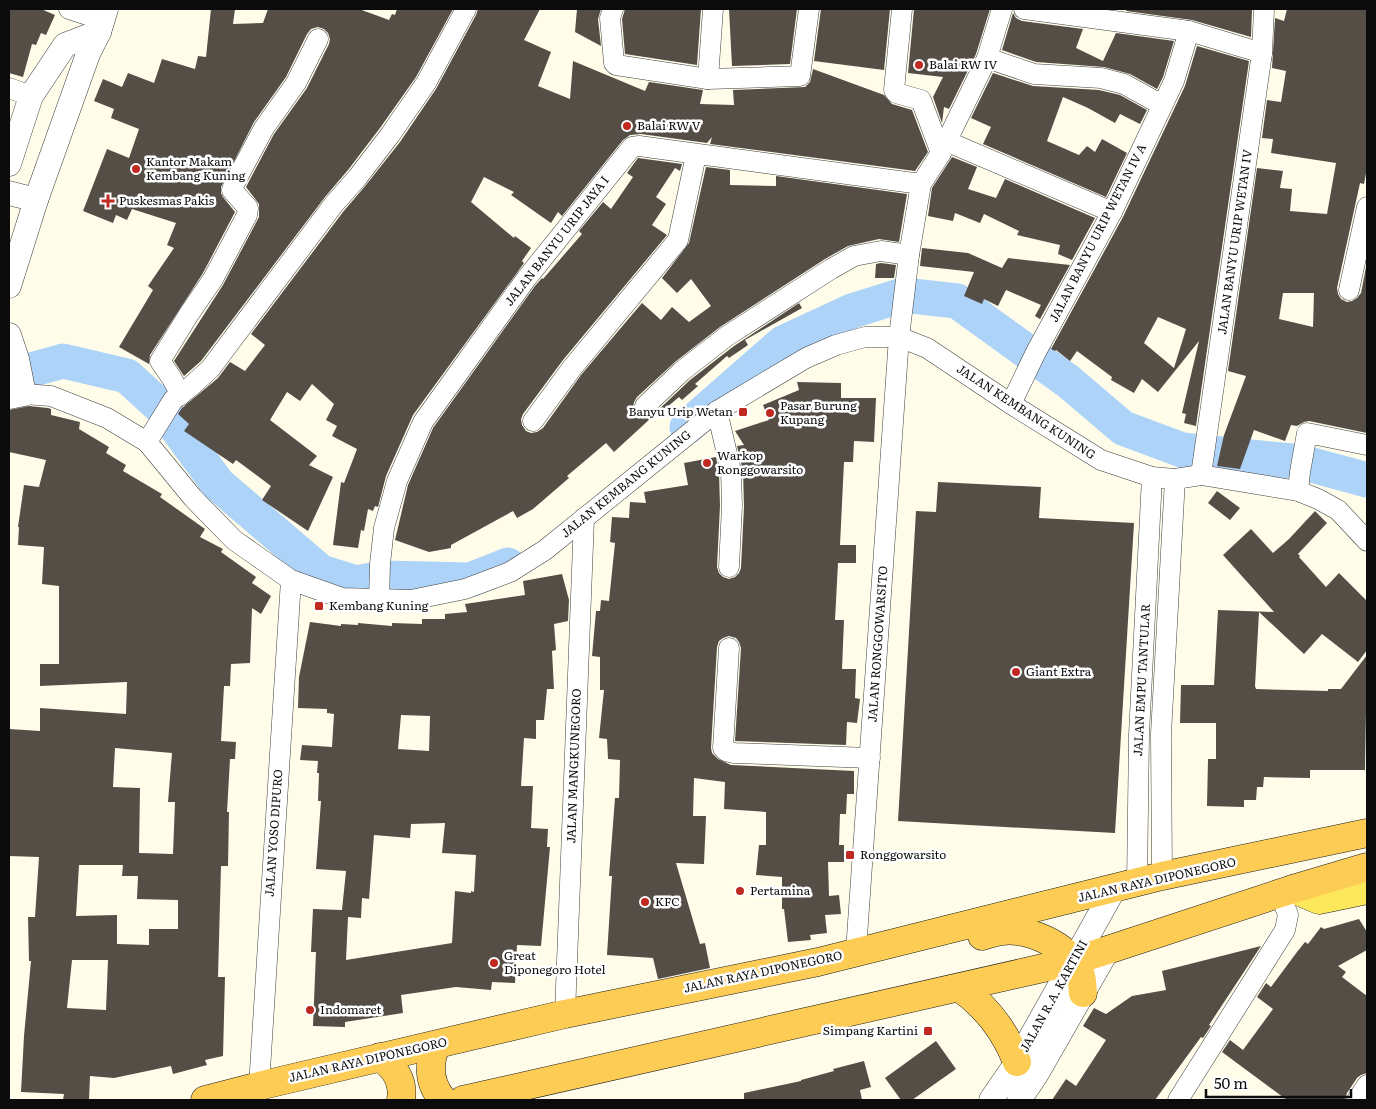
<svg xmlns="http://www.w3.org/2000/svg" width="1376" height="1109" viewBox="0 0 1376 1109" font-family="Literata,serif">
<style>
.lines{fill:none;stroke-linecap:round;stroke-linejoin:round}
.river{stroke:#add3f8;stroke-width:35}
.building{fill:#544e47;fill-rule:evenodd}
.minor-casing{stroke:#3e3e3e;stroke-width:21}
.tertiary-casing{stroke:#3e3e3e;stroke-width:25}
.primary-casing{stroke:#1c1c1c;stroke-width:29}
.trunk-casing{stroke:#1c1c1c;stroke-width:29}
.minor{stroke:#fff;stroke-width:20}
.tertiary{stroke:#fff;stroke-width:24}
.primary{stroke:#fde85b;stroke-width:28}
.trunk{stroke:#fccc54;stroke-width:28}
.poi-dot{fill:#bf291f;stroke:#fff;stroke-width:2}
.labels{text-anchor:middle;stroke-width:5;stroke-linejoin:round;paint-order:stroke}
.poi-label{font-size:12px;fill:#0b0b0b;stroke:#fff;text-anchor:start}
.street-label{font-size:12px;fill:#0b0b0b;stroke:#fff}
</style>
<rect width="100%" height="100%" fill="#fffdea"/>
<g class="lines">
<g class="river">
<polyline points="9,376 63,361 127,376 162,408 218,484 321,572 356,583 383,578 470,580 508,565"/>
<polyline points="687,427 783,343 852,311 903,295 957,301 1069,382 1123,428 1182,450 1301,462 1367,480"/>
</g>
</g>
<g class="building">
<polygon points="9,9 41,9 55,15 46,35 41,33 36,45 32,44 23,77 9,73"/>
<polygon points="211,9 235,9 233,24 263,23 268,9 359,9 389,20 392,14 395,15 397,9 453,9 416,77 380,128 348,170 325,197 201,361 184,376 174,361 223,285 259,217 259,204 246,187 274,134 307,88 329,44 330,39 328,33 324,29 318,27 311,29 307,34 286,77 254,122 221,187 221,193 223,197 235,212 203,273 150,355 149,364 119,347 153,290 148,286 174,248 167,245 176,223 132,209 127,220 116,215 113,223 83,211 107,149 129,158 139,129 111,118 114,109 94,101 103,79 122,87 128,73 154,83 162,59 195,69 198,56 206,57"/>
<polygon points="478,9 540,9 524,40 551,52 538,86 570,99 573,61 645,91 649,82 703,90 700,104 734,105 733,90 805,87 810,82 813,69 884,95 892,104 912,110 928,152 915,171 710,144 712,137 707,143 641,134 630,135 623,140 562,216 558,212 551,223 511,195 514,192 484,177 471,202 514,238 515,236 531,248 522,261 524,263 413,415 386,476 378,507 375,506 373,511 368,509 364,531 361,530 358,548 333,545 341,482 344,483 357,449 332,436 337,426 326,420 334,404 312,384 300,401 287,392 270,420 317,456 309,465 333,477 308,531 262,500 271,486 236,460 233,464 184,431 189,424 178,414 182,408 218,378 230,362 245,371 265,345 251,334 343,212 366,185 400,142 436,89 476,15"/>
<polygon points="577,9 601,9 598,19 601,46 575,32"/>
<polygon points="625,9 701,9 697,65 625,54 622,19"/>
<polygon points="729,9 797,9 790,64 732,66"/>
<polygon points="821,9 890,9 884,70 814,61"/>
<polygon points="914,9 990,9 976,54 949,109 944,107 942,123 933,97 943,77 908,73"/>
<polygon points="1127,9 1249,9 1252,10 1251,37 1192,20 1126,11"/>
<path d="M 1287,9 L 1367,9 L 1367,168 L 1364,184 L 1360,183 L 1337,288 L 1338,294 L 1341,299 L 1347,302 L 1352,301 L 1357,298 L 1361,293 L 1367,262 L 1367,433 L 1309,421 L 1304,422 L 1297,426 L 1291,425 L 1285,441 L 1254,430 L 1240,469 L 1217,466 L 1224,435 L 1246,376 L 1228,371 L 1257,168 L 1283,171 L 1280,188 L 1292,189 L 1290,211 L 1327,214 L 1336,163 L 1271,153 L 1273,139 L 1262,138 L 1267,100 L 1281,102 L 1286,71 L 1272,68 L 1275,18 L 1284,21 ZM 1283,293 L 1314,293 L 1313,327 L 1279,319 Z"/>
<polygon points="1013,13 1016,18 1022,21 1083,29 1076,48 1103,61 1116,33 1174,41 1163,77 1157,89 1130,74 1104,67 1036,62 1002,50"/>
<path d="M 1197,46 L 1249,61 L 1196,426 L 1184,423 L 1186,414 L 1182,413 L 1199,341 L 1158,392 L 1142,379 L 1134,393 L 1111,380 L 1112,377 L 1077,351 L 1070,361 L 1056,350 L 1055,351 L 1051,349 L 1123,217 L 1185,86 ZM 1158,317 L 1186,329 L 1174,368 L 1144,343 Z"/>
<polygon points="993,73 1033,86 1099,90 1120,95 1147,110 1140,124 1120,114 1115,123 1088,108 1063,97 1047,141 1079,155 1087,146 1095,152 1102,139 1127,153 1106,197 983,144 991,127 971,118"/>
<polygon points="952,157 977,167 968,189 996,198 1005,179 1095,218 1072,260 1058,254 1060,245 1017,235 1019,231 984,214 980,223 955,213 953,221 928,216 932,188"/>
<polygon points="638,158 682,164 680,171 675,168 656,197 666,204 652,225 667,235 563,360 523,414 521,419 522,425 526,431 531,433 537,432 543,428 581,375 642,303 661,320 672,307 689,322 711,306 691,279 677,293 662,278 689,243 706,167 730,170 730,185 776,186 776,176 907,194 899,242 879,239 848,246 825,259 720,327 675,362 637,397 634,402 633,408 637,414 642,417 648,417 653,415 690,380 734,346 799,303 802,308 745,340 748,345 729,358 727,356 695,384 698,386 682,400 679,397 653,419 651,418 614,452 606,443 567,476 569,478 533,509 517,518 513,511 451,545 451,548 429,552 395,540 408,485 433,428 535,286 542,278 543,279 582,234 579,231 603,202 611,209 633,177 627,173"/>
<polygon points="922,248 968,253 1002,268 1008,258 1070,265 1040,319 1035,316 1041,305 1006,290 998,306 984,299 982,304 964,296 974,272 920,266"/>
<polygon points="881,263 896,265 894,278 875,278 876,264"/>
<polygon points="797,382 841,383 841,398 876,398 874,442 854,441 853,462 844,462 840,545 856,545 856,563 838,563 835,620 844,620 842,669 856,669 855,698 860,699 857,723 847,722 846,745 735,741 741,648 739,642 736,638 729,636 723,638 719,641 717,647 711,748 712,753 718,759 731,765 854,771 854,794 847,794 846,814 840,814 839,845 844,845 844,862 828,862 829,896 839,895 841,914 825,915 827,933 810,935 811,940 788,942 784,909 782,909 782,877 756,875 759,845 766,845 766,812 724,809 725,782 694,778 693,816 706,816 704,864 676,863 700,944 705,943 710,968 658,979 653,958 607,955 612,876 609,876 615,798 619,798 620,760 608,759 607,739 599,738 604,690 600,690 600,657 592,656 596,611 600,611 601,600 609,601 615,543 610,542 612,517 629,518 630,502 646,503 644,492 688,485 684,463 716,457 719,473 720,506 717,567 719,573 723,577 729,579 735,577 739,573 741,568 744,507 743,471 737,446 744,445 735,431 769,420 763,405 799,390"/>
<path d="M 29,406 L 48,408 L 51,409 L 51,415 L 80,422 L 79,429 L 109,447 L 106,453 L 126,465 L 123,471 L 162,494 L 160,497 L 205,529 L 200,537 L 223,549 L 221,552 L 256,577 L 252,583 L 271,596 L 261,614 L 252,608 L 250,663 L 231,664 L 230,686 L 224,686 L 221,741 L 236,742 L 235,759 L 230,759 L 227,812 L 229,812 L 228,866 L 221,866 L 218,977 L 225,977 L 223,1056 L 205,1060 L 207,1065 L 173,1074 L 171,1066 L 114,1078 L 90,1076 L 89,1100 L 63,1100 L 64,1094 L 21,1092 L 24,1036 L 31,961 L 29,961 L 28,917 L 35,917 L 39,857 L 9,856 L 9,729 L 40,731 L 40,708 L 126,714 L 127,682 L 40,686 L 40,664 L 59,664 L 59,586 L 42,584 L 44,547 L 18,545 L 19,527 L 18,527 L 24,485 L 39,487 L 46,460 L 9,452 L 9,410 ZM 115,748 L 172,753 L 168,802 L 175,802 L 173,854 L 139,853 L 140,788 L 113,787 ZM 79,865 L 123,865 L 122,876 L 138,876 L 137,899 L 178,900 L 178,929 L 149,929 L 149,945 L 117,944 L 117,915 L 76,916 ZM 72,960 L 108,960 L 106,1010 L 67,1008 Z"/>
<polygon points="938,482 1041,487 1039,518 1134,523 1115,833 898,821 916,511 936,512"/>
<polygon points="1217,491 1240,508 1230,520 1208,503"/>
<polygon points="1315,511 1327,523 1298,554 1300,556 1299,557 1326,587 1339,573 1367,601 1367,650 1358,662 1322,634 1304,654 1259,612 1255,686 1256,689 1328,691 1328,689 1341,689 1367,655 1365,770 1310,770 1310,778 1264,777 1263,787 1257,787 1256,800 1244,800 1244,807 1207,806 1208,759 1216,759 1216,723 1180,723 1181,685 1214,685 1218,610 1274,612 1223,555 1251,529 1273,553 1289,539"/>
<path d="M 562,574 L 569,600 L 568,621 L 554,624 L 556,650 L 552,651 L 554,689 L 547,689 L 544,720 L 536,720 L 536,739 L 524,738 L 521,786 L 533,786 L 531,828 L 548,829 L 547,847 L 550,847 L 541,946 L 517,945 L 515,983 L 492,982 L 491,990 L 456,987 L 401,995 L 403,1013 L 345,1022 L 345,1027 L 313,1026 L 316,952 L 311,952 L 313,909 L 342,910 L 346,871 L 316,869 L 321,801 L 318,801 L 319,773 L 317,773 L 318,761 L 300,760 L 302,745 L 332,747 L 334,714 L 327,713 L 327,709 L 298,708 L 299,677 L 310,622 L 341,626 L 341,624 L 358,625 L 358,623 L 392,626 L 392,623 L 422,624 L 422,619 L 445,619 L 445,614 L 467,612 L 465,604 L 525,595 L 523,581 ZM 401,715 L 430,716 L 429,751 L 398,749 ZM 445,823 L 442,853 L 476,855 L 474,892 L 471,891 L 471,893 L 455,891 L 452,943 L 346,960 L 348,917 L 361,918 L 362,898 L 369,899 L 374,835 L 410,838 L 411,824 Z"/>
<polygon points="1359,919 1367,932 1367,950 1338,966 1346,972 1342,977 1367,996 1367,1073 1361,1075 1357,1078 1347,1093 1345,1100 1287,1100 1222,1052 1230,1040 1243,1050 1273,1009 1257,997 1266,983 1271,987 1297,952 1305,942 1308,944 1321,927 1324,929"/>
<polygon points="1261,946 1209,1025 1211,1026 1203,1038 1201,1037 1155,1100 1052,1100 1066,1079 1076,1086 1106,1040 1083,1026 1094,1008 1106,1014 1132,996 1166,990 1162,971"/>
<polygon points="936,1041 956,1069 912,1100 901,1100 885,1078"/>
<polygon points="864,1061 871,1087 860,1090 862,1100 744,1100 744,1093 801,1081 801,1080 834,1071 833,1069"/>
</g>
<g class="lines">
<g class="minor-casing">
<g id="minor">
<polyline points="69,9 103,20"/>
<polyline points="613,9 610,18 614,63 616,65 708,79 800,76 809,9"/>
<polyline points="902,9 894,90 896,93 921,100 941,153"/>
<polyline points="1024,9 1189,31 1262,53"/>
<polyline points="987,58 1034,74 1101,78 1124,84 1162,105"/>
<polyline points="708,79 713,9"/>
<polyline points="9,88 31,96"/>
<polyline points="946,141 1112,212"/>
<polyline points="1349,290 1367,207"/>
<polyline points="24,394 51,396 107,418 147,442 193,498 234,540 291,580 342,598 411,600 465,589 510,572 545,550 717,411 806,358 836,345 865,337 899,337 927,348 1011,404 1101,460 1152,477 1175,479 1201,475 1298,491 1318,499 1338,510 1367,541"/>
<polyline points="181,395 171,377 160,361 189,314 213,279 247,215 248,208 232,190 234,184 264,128 296,83 318,39"/>
<polyline points="1011,404 1036,352 1112,212 1174,81 1189,31"/>
<polyline points="645,406 682,371 727,336 831,269 854,256 881,251 909,255"/>
<polyline points="717,411 731,471 732,506 729,567"/>
<polyline points="533,421 572,368 678,240 696,155"/>
<polyline points="147,442 173,400 189,388 210,369 334,204 357,178 390,135 426,83 466,9"/>
<polyline points="1201,475 1262,53 1264,9"/>
<polyline points="1298,491 1300,472 1307,433 1367,445"/>
<polyline points="379,600 380,564 384,528 397,481 423,422 526,279 632,147 639,146 921,184"/>
<polyline points="729,648 723,748 726,751 734,753 870,758"/>
<polyline points="1162,876 1161,734 1175,479"/>
<polyline points="1137,883 1139,735 1152,477"/>
<polyline points="856,951 899,337 909,255 921,184 941,153 987,58 1002,9"/>
<polyline points="565,1014 584,518"/>
<polyline points="259,1086 291,580"/>
<polyline points="1178,1100 1285,930 1288,915 1280,893"/>
<polyline points="1357,1100 1367,1085"/>
</g>
</g>
<g class="tertiary-casing">
<g id="tertiary">
<polyline points="9,164 31,96 65,45 99,32"/>
<polyline points="9,193 36,200"/>
<polyline points="9,286 36,200 88,54 99,32 106,9"/>
<polyline points="9,335 17,359 24,394 9,397"/>
<polyline points="991,1100 1017,1062 1114,889"/>
<polyline points="1019,1100 1036,1075 1107,951"/>
</g>
</g>
<g class="primary-casing">
<polyline id="primary" points="1293,889 1319,900 1367,890"/>
</g>
<g class="trunk-casing">
<g id="trunk">
<path d="M 982,936 C 989,934 995,932 1002,931 C 1029,928 1067,945 1079,970 C 1083,978 1082,985 1083,993"/>
<path d="M 960,988 C 987,1007 1005,1030 1017,1062"/>
<path d="M 436,1045 C 428,1065 429,1084 443,1100"/>
<path d="M 380,1057 C 395,1067 404,1082 401,1100"/>
<polyline points="205,1100 259,1086 565,1014 818,962 1162,876 1367,833"/>
<polyline points="463,1100 1074,961 1293,889 1367,867"/>
</g>
</g>
<use href="#minor" class="minor"/>
<use href="#tertiary" class="tertiary"/>
<use href="#primary" class="primary"/>
<use href="#trunk" class="trunk"/>
</g>
<g class="poi-dot">
<circle cx="919" cy="65" r="5"/>
<circle cx="627" cy="126" r="5"/>
<circle cx="136" cy="169" r="5"/>
<path d="M105.5 193.5h5v5h5v5h-5v5h-5v-5h-5v-5h5z"/>
<rect x="738" y="407" width="10" height="10" rx="2.5"/>
<circle cx="770" cy="413" r="5"/>
<circle cx="707" cy="463" r="5"/>
<rect x="314" y="601" width="10" height="10" rx="2.5"/>
<circle cx="1016" cy="672" r="5"/>
<rect x="845" y="850" width="10" height="10" rx="2.5"/>
<circle cx="740" cy="891" r="5"/>
<circle cx="645" cy="902" r="5"/>
<circle cx="494" cy="963" r="5"/>
<circle cx="310" cy="1010" r="5"/>
<rect x="923" y="1026" width="10" height="10" rx="2.5"/>
</g>
<g class="labels">
<g class="poi-label">
<text x="929" y="69">Balai RW IV</text>
<text x="637" y="130">Balai RW V</text>
<text x="146" y="166">Kantor Makam<tspan x="146" dy="14">Kembang Kuning</tspan></text>
<text x="119" y="205">Puskesmas Pakis</text>
<text x="780" y="410">Pasar Burung<tspan x="780" dy="14">Kupang</tspan></text>
<text x="733" y="416" text-anchor="end">Banyu Urip Wetan</text>
<text x="717" y="460">Warkop<tspan x="717" dy="14">Ronggowarsito</tspan></text>
<text x="329" y="610">Kembang Kuning</text>
<text x="1026" y="676">Giant Extra</text>
<text x="860" y="859">Ronggowarsito</text>
<text x="750" y="895">Pertamina</text>
<text x="655" y="906">KFC</text>
<text x="504" y="960">Great<tspan x="504" dy="14">Diponegoro Hotel</tspan></text>
<text x="320" y="1014">Indomaret</text>
<text x="918" y="1035" text-anchor="end">Simpang Kartini</text>
</g>
<g class="street-label">
<text transform="translate(1098 233) rotate(-63)" y="4">JALAN BANYU URIP WETAN IV A</text>
<text transform="translate(557 241) rotate(-52)" y="4">JALAN BANYU URIP JAYA I</text>
<text transform="translate(1235 242) rotate(-82)" y="4">JALAN BANYU URIP WETAN IV</text>
<text transform="translate(1026 412) rotate(33)" y="4">JALAN KEMBANG KUNING</text>
<text transform="translate(626 484) rotate(-39)" y="4">JALAN KEMBANG KUNING</text>
<text transform="translate(878 644) rotate(-86)" y="4">JALAN RONGGOWARSITO</text>
<text transform="translate(1142 680) rotate(-87)" y="4">JALAN EMPU TANTULAR</text>
<text transform="translate(574 766) rotate(-88)" y="4">JALAN MANGKUNEGORO</text>
<text transform="translate(274 833) rotate(-86)" y="4">JALAN YOSO DIPURO</text>
<text transform="translate(1157 880) rotate(-13)" y="4">JALAN RAYA DIPONEGORO</text>
<text transform="translate(763 972) rotate(-12)" y="4">JALAN RAYA DIPONEGORO</text>
<text transform="translate(1054 996) rotate(-61)" y="4">JALAN R.A. KARTINI</text>
<text transform="translate(368 1060) rotate(-13)" y="4">JALAN RAYA DIPONEGORO</text>
</g>
</g>
<rect width="1376" height="1109" fill="none" stroke="#0b0b0b" stroke-width="20"/>
<path d="M1206 1089v8h145v-8" fill="none" stroke="#0b0b0b" stroke-width="2.5"/>
<text x="1214" y="1089" font-size="15" fill="#0b0b0b" stroke="#ffffff" stroke-width="4" paint-order="stroke">50 m</text>
</svg>
